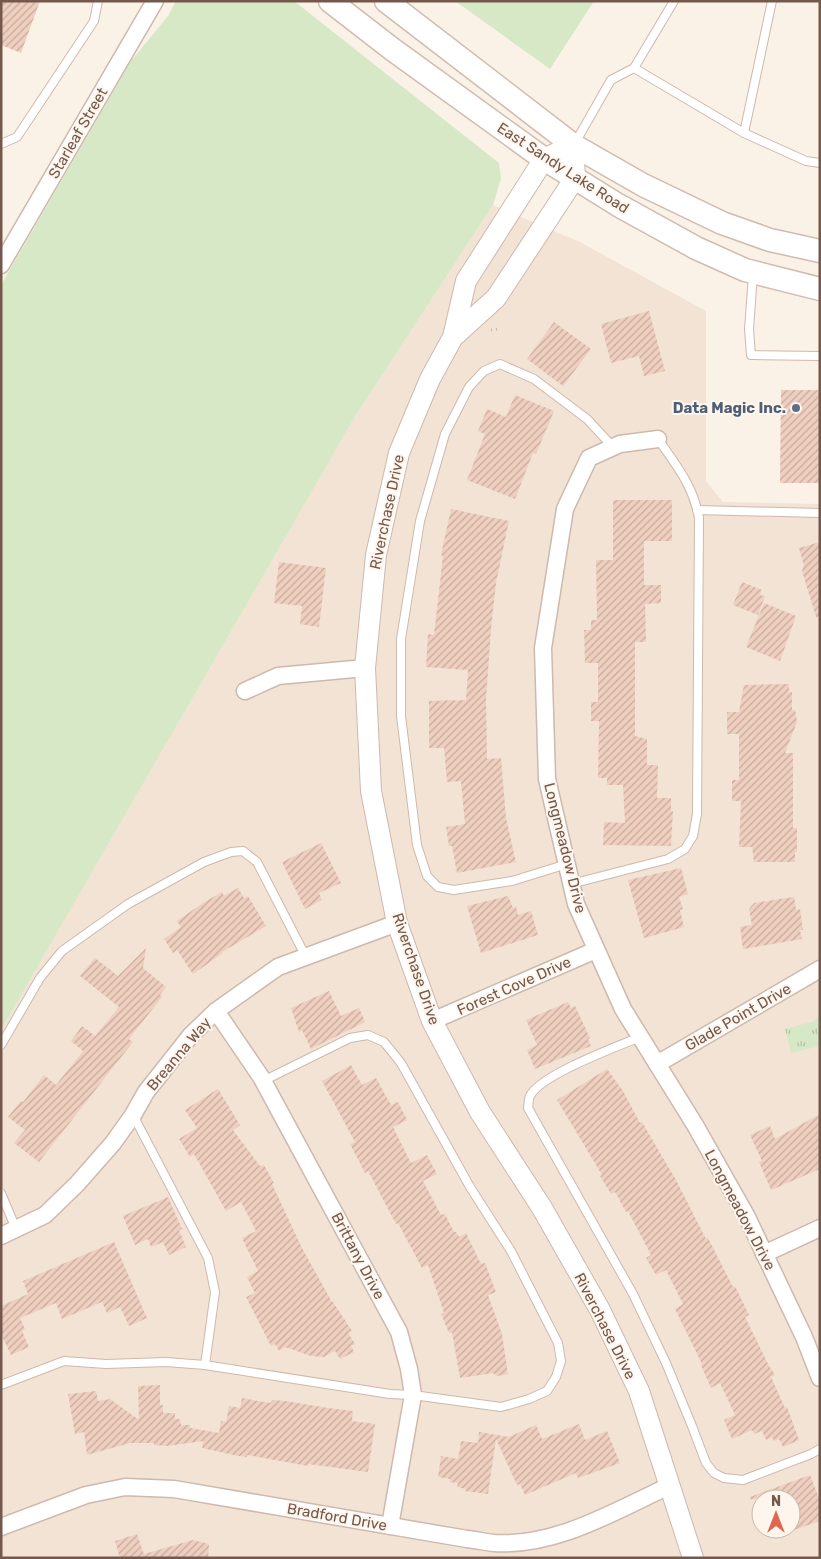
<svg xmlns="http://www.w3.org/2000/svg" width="821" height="1559" viewBox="0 0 821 1559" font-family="Rubik,sans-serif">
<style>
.residential{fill:#f3e3d5;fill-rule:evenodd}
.grass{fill:#d6e8c6}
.park{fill:url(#park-tufts)}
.building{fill:url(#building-hatch)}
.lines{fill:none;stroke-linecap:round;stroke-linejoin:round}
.service-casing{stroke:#cdb9ad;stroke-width:10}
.minor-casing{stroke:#cdb9ad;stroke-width:19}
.tertiary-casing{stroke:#cdb9ad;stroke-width:22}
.secondary-casing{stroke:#d1bbae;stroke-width:25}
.path{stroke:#d4b2a2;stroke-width:3;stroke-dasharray:1 4;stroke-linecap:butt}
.service{stroke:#fff;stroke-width:8}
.minor{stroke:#fff;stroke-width:16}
.tertiary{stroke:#fff;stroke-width:20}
.secondary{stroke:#fff;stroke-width:22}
.service-dot{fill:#5c6f8a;stroke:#fef6ed;stroke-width:2}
.labels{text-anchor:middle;stroke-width:4;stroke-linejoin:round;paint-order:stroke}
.street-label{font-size:15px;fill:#74584c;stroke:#fef6ed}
.service-label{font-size:15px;font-weight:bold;fill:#4e5e75;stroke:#fef6ed;text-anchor:end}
</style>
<defs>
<pattern id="park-tufts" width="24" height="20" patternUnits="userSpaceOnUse" patternTransform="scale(1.25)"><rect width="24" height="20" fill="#d6e8c6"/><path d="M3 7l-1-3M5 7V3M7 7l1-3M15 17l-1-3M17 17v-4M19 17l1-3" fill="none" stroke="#b2bfa3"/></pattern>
<pattern id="building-hatch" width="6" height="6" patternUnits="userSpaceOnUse" patternTransform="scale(1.25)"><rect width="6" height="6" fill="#efcfbf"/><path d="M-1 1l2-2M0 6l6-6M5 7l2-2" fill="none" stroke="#c6ab9d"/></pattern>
</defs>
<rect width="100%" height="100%" fill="#fbf2e7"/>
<path class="residential" d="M 493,205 L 580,242 L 706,311 L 706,481 L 723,502 L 820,504 L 820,1558 L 1,1558 L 1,1030 L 356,415 ZM 761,1499 L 791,1499 L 791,1529 L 761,1529 Z"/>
<g class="grass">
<polygon points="176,1 294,1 499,163 501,178 493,205 356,415 1,1030 1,285 131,61 168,16"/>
<polygon points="455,1 594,1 550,69"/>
</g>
<polygon class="park" points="820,1017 820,1046 791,1053 785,1029 815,1021 816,1018"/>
<g class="building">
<polygon points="1,1 40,1 21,53 1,45"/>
<polygon points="649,311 665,371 644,376 639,356 611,363 601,324"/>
<polygon points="554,322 591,349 563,386 527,359"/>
<polygon points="781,390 820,390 820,483 780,483"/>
<polygon points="515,395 554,411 536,454 533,453 515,499 467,480 485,434 478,431 487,409 506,417"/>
<polygon points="613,500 672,500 672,541 644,541 644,585 661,585 661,603 645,604 646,642 635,642 635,736 647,739 647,765 658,765 657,798 671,798 671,811 673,811 671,846 603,845 604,822 625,823 623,785 607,785 607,778 598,778 599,721 591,721 591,702 598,702 598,663 585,663 584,630 591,630 591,620 597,620 596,560 613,560"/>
<polygon points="451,509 509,521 496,583 491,629 486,699 487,759 501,758 506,818 516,862 457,873 452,846 449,846 446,827 465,824 461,781 447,782 444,748 429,748 429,701 466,700 468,670 426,667 428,634 434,635 443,556 441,555"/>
<polygon points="820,542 820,617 816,617 802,571 804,566 799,548"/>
<polygon points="279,562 326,568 319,627 300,624 302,606 274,603"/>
<polygon points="742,582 762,590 760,595 765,596 758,615 733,605"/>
<polygon points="764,603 796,616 780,661 746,647"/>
<polygon points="789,684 789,692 792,692 792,710 795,710 797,722 785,753 793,753 793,828 797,828 797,852 795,852 795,862 754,862 752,847 739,847 741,801 732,801 732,780 739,780 739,734 727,734 727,712 739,712 744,685"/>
<polygon points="321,843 341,883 319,893 322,900 305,909 282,862"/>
<polygon points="681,868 688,894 679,897 683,909 680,910 684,927 644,938 628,880"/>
<polygon points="238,888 244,898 248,896 266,926 222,952 223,953 193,974 177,950 173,953 164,939 181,927 177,921 203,903 222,892 224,896"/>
<polygon points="508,896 513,908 516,907 518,915 531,911 538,935 481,953 467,906"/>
<polygon points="794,897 796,910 800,909 803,930 800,930 802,939 743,949 740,927 752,925 749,909 754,903"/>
<polygon points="146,948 143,968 166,987 160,995 162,997 129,1039 133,1042 39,1162 14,1143 25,1130 8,1117 21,1101 23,1102 44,1075 56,1085 83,1051 71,1041 82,1026 95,1036 119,1007 80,976 95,958 118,976"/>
<polygon points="329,991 341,1016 359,1008 365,1022 311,1049 302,1030 299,1032 291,1008"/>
<polygon points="568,1002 571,1008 575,1006 590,1038 588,1039 591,1046 535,1069 527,1050 537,1045 526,1020"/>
<polygon points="351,1065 362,1085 376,1078 391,1105 398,1102 407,1120 393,1127 411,1163 427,1155 437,1174 423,1181 441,1215 445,1214 454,1232 456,1232 459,1237 466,1233 481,1264 485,1263 496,1292 488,1295 502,1334 508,1374 497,1376 493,1373 460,1378 452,1332 449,1333 441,1314 444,1313 428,1265 422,1268 398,1223 396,1224 368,1171 365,1173 350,1144 355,1142 322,1081"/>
<polygon points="607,1069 623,1091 640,1123 642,1122 676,1180 706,1239 708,1238 733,1287 735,1286 749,1315 745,1317 768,1364 775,1375 771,1377 785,1408 787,1407 799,1440 783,1447 779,1439 774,1441 772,1437 766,1440 762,1431 754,1434 752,1430 732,1439 724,1420 735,1415 720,1383 711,1388 701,1365 702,1364 675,1309 683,1304 666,1270 656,1275 646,1258 651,1255 628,1211 626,1212 615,1192 611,1194 600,1176 602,1175 557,1100"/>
<polygon points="218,1089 240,1125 233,1130 260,1166 264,1165 274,1183 272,1184 302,1248 332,1302 333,1302 352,1331 348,1333 355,1344 351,1346 354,1352 340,1359 335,1351 324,1357 311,1356 285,1347 279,1351 275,1344 271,1346 246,1297 255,1293 247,1277 258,1271 242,1238 256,1231 241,1202 226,1211 194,1154 190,1157 179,1139 197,1128 185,1110"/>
<polygon points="820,1114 820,1169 771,1190 759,1162 762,1161 750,1135 770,1126 775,1139"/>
<polygon points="168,1197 182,1229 179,1230 186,1247 169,1255 163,1242 151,1247 148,1239 135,1245 123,1216"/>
<polygon points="114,1242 147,1318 129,1326 120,1307 107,1313 102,1302 62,1319 56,1303 20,1318 25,1329 22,1331 29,1347 11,1355 1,1334 1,1306 28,1294 23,1281"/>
<polygon points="160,1385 160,1405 163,1405 163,1413 175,1413 175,1419 180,1419 181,1425 190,1425 190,1428 219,1433 221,1421 226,1422 229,1406 240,1408 242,1398 270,1403 273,1400 285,1401 328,1408 353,1411 352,1421 375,1424 368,1472 308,1464 308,1466 247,1455 247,1457 238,1456 202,1448 203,1441 167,1446 154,1445 154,1443 130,1443 87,1455 84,1432 75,1434 68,1394 96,1391 98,1401 110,1399 139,1420 138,1386"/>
<polygon points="579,1424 585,1440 607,1431 620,1463 578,1478 576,1473 525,1495 520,1484 517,1485 496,1439 488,1494 465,1491 466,1489 457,1487 458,1483 450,1482 450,1479 438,1477 441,1456 458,1459 461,1441 478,1443 479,1432 509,1437 536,1425 542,1439"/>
<polygon points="810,1475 820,1501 820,1521 791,1531 791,1499 750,1499 750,1497"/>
<polygon points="137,1534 144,1554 193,1540 209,1544 208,1558 120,1558 115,1541"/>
</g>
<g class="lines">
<g class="service-casing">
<g id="service">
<polyline points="634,68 744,133 806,161 820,163"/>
<polyline points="744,133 772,1"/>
<polyline points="575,143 611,80 634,68 674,1"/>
<polyline points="1,144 17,137 94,21 98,1"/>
<polyline points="753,274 749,329 751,355 820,356"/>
<polyline points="697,510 820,513"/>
<polyline points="567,864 512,881 454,890 438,887 427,876 417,845 401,716 401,639 420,521 445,434 469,387 484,371 500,364 534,379 587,419 613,447"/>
<path d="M 571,884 L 668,859 L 685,849 L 693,836 L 697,814 L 699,518 C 693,485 676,465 658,439"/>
<path d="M 640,1037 C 616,1047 540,1075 530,1096 C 528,1099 529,1105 528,1108 L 633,1294 L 666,1363 L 692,1426 L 706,1463 L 714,1473 L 724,1478 L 743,1480 L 811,1454 L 820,1449"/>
<polyline points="1,1045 40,978 62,951 128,904 204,862 231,852 243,851 257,862 306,957"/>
<polyline points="1,1193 16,1229"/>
<polyline points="205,1365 390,1394 413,1395 501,1407 529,1399 547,1391 556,1377 561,1361 558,1343 511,1251 470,1187 401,1063 384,1042 368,1035 350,1038 263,1081"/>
<polyline points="1,1385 64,1361 106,1364 166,1362 205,1365 215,1292 208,1258 133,1115"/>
</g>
</g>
<g class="minor-casing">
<g id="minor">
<polyline points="1,265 155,1"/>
<polyline points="658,439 620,444 589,458 565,509 543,648 547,779 576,904 623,1009 695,1125 747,1217 804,1337 820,1378"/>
<polyline points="245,691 278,676 365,668"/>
<polyline points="216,1011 261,1077 399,1332 409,1369 413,1395 390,1526"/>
<polyline points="432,1021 596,950"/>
<polyline points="657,1064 820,969"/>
<polyline points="1,1236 45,1215 77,1184 113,1143 133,1115 146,1092 191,1035 216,1011 278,967 397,923"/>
<polyline points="764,1254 820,1228"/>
<path d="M 1,1527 L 86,1495 L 125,1487 L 174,1489 L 467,1539 C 476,1540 485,1542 494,1543 C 556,1547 615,1511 669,1486"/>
</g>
</g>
<g class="tertiary-casing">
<polyline id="tertiary" points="453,337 496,298 575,178 573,145 544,159 466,281 453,337 430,379 399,453 376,555 365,668 371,791 397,923 432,1021 480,1112 542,1208 600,1310 639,1391 693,1558"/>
</g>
<g class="secondary-casing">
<g id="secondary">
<polyline points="330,1 392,49 544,159 618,205 696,248 745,270 820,289"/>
<polyline points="386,1 573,145 643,185 722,223 770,240 820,251"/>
</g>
</g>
<polyline class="path" points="491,330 499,329"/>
<use href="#service" class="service"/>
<use href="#minor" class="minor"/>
<use href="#tertiary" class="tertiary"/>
<use href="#secondary" class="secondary"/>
</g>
<circle class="service-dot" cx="796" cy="408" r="5"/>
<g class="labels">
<g class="street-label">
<text transform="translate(78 133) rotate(-60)" y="5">Starleaf Street</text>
<text transform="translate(563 168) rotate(33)" y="5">East Sandy Lake Road</text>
<text transform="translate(387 512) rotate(-78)" y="5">Riverchase Drive</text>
<text transform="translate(565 848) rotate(76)" y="5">Longmeadow Drive</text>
<text transform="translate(416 969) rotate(71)" y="5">Riverchase Drive</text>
<text transform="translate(514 986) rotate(-24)" y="5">Forest Cove Drive</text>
<text transform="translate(738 1017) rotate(-30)" y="5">Glade Point Drive</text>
<text transform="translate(179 1054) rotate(-50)" y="5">Breanna Way</text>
<text transform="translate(740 1210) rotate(62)" y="5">Longmeadow Drive</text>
<text transform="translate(358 1256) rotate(62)" y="5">Brittany Drive</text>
<text transform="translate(605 1326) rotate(63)" y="5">Riverchase Drive</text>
<text transform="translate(337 1517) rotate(10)" y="5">Bradford Drive</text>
</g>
<g class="service-label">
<text x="786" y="413">Data Magic Inc.</text>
</g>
</g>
<rect width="821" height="1559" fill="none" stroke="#74584c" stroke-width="5"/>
<g transform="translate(776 1514)"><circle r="24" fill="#fef6ed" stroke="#c7b7ad"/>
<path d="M0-4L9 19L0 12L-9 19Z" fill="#df6852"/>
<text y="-8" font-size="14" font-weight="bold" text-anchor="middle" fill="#74584c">N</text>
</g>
</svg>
